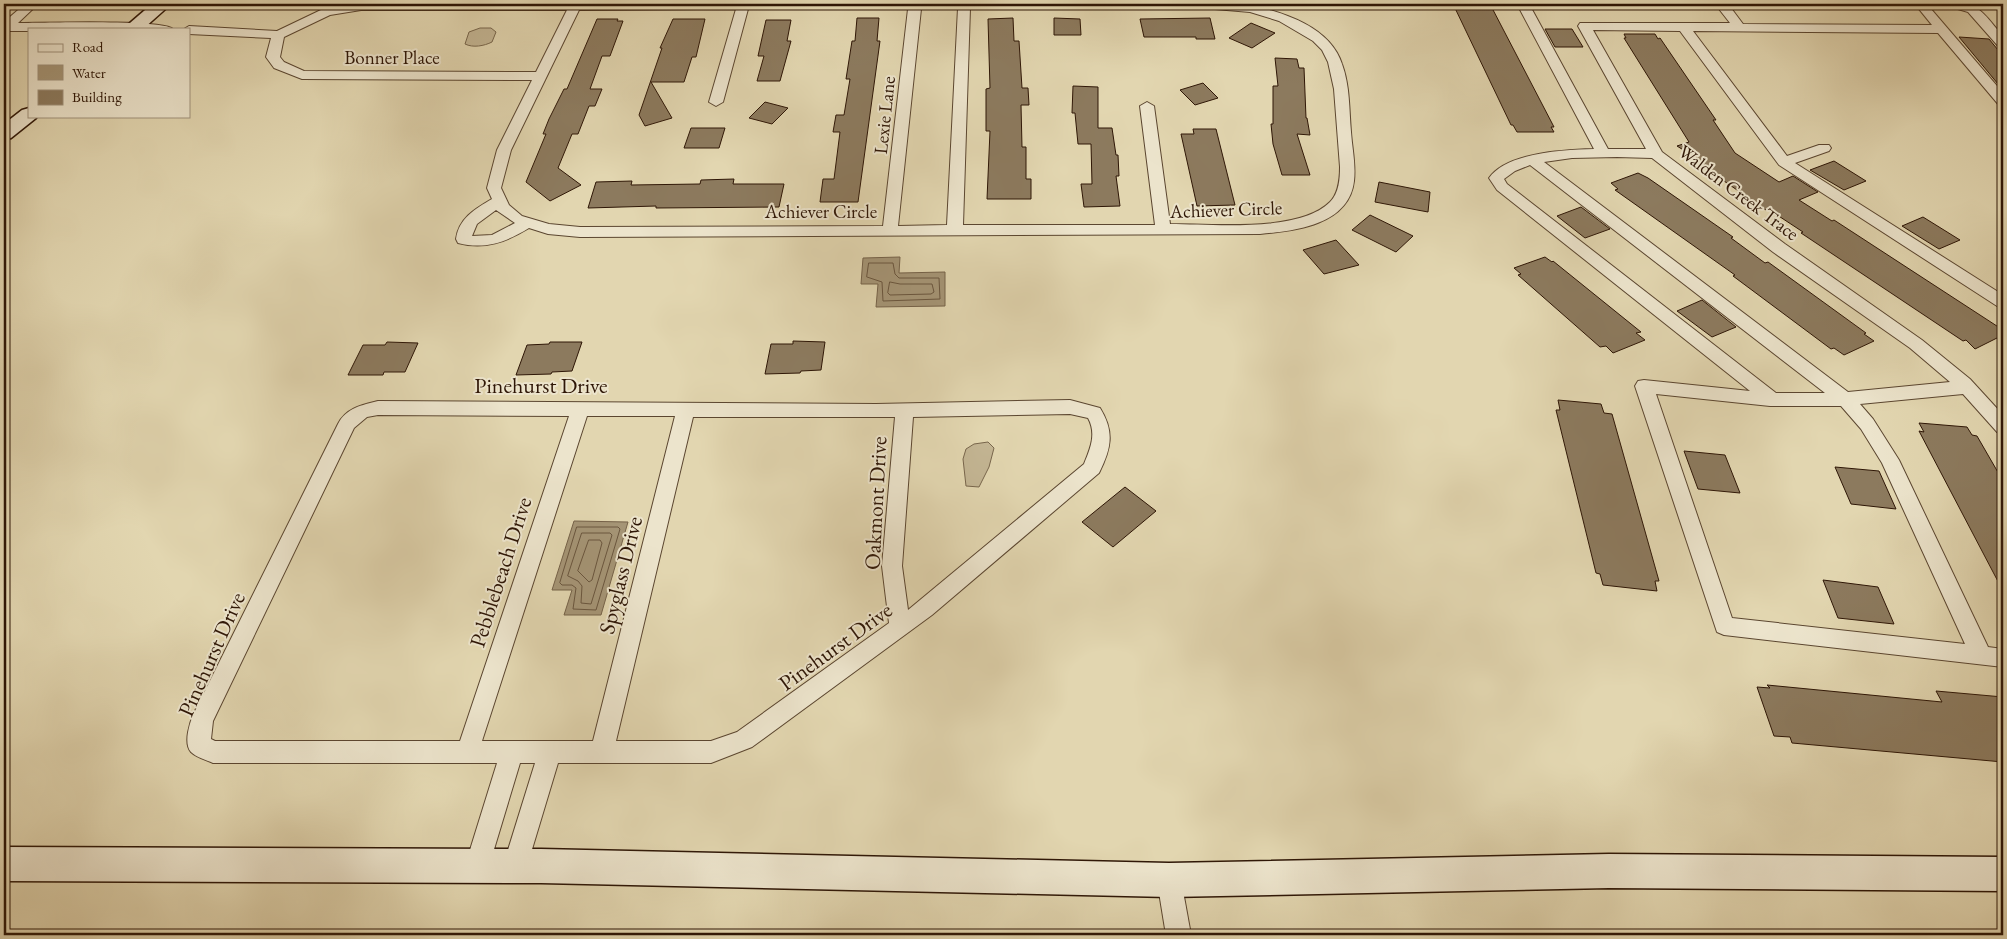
<svg xmlns="http://www.w3.org/2000/svg" width="2007" height="939" viewBox="0 0 2007 939" font-family="'EB Garamond',serif">
<style>
.green{fill:#c3b593;stroke:#78664c}
.water{fill:#a59576;stroke:#756249}
.lines{fill:none;stroke-linecap:round;stroke-linejoin:round}
.shore{stroke:#6a563e;stroke-width:1}
.building{fill:#8c7a5e;stroke:#2e1606}
.minor-casing{stroke:#5b4630;stroke-width:2}
.secondary-casing{stroke:#2e1606;stroke-width:3}
.minor{fill:#ece4cc;fill-rule:evenodd}
.secondary{fill:#ece4cc;fill-rule:evenodd}
.labels{text-anchor:middle;stroke-width:4;stroke-linejoin:round;paint-order:stroke}
.far-street-label{font-size:19px;fill:#2e1606;stroke:#ece4cc}
.street-label{font-size:22px;fill:#2e1606;stroke:#ece4cc}
</style>
<rect width="100%" height="100%" fill="#e2d6b0"/>
<filter id="stains"><feTurbulence type="fractalNoise" baseFrequency=".004" numOctaves="4"/><feColorMatrix values="0 0 0 0 .2 0 0 0 0 .09 0 0 0 0 .02 0 0 0 .5 -.17"/></filter>
<radialGradient id="worn" r=".72"><stop offset=".6" stop-color="#630" stop-opacity="0"/><stop offset="1" stop-color="#630" stop-opacity=".3"/></radialGradient>
<g class="green">
<path d="M 480,28 L 491,28 L 496,32 L 492,42 C 484,46 473,48 465,44 L 469,32 Z"/>
<polygon points="988,442 994,448 989,467 979,487 966,486 963,459 966,449 974,444"/>
</g>
<g class="water">
<polygon points="900,257 899,273 945,272 945,306 876,307 878,284 861,284 863,258"/>
<polygon points="574,521 628,522 601,615 564,615 572,590 552,590"/>
</g>
<g class="lines">
<g class="shore">
<polygon points="869,263 893,263 895,274 899,278 939,278 940,299 883,301 882,282 867,277"/>
<polygon points="890,282 900,284 932,284 934,292 931,294 890,295 888,293"/>
<polygon points="577,527 618,527 620,529 596,610 573,609 576,588 572,585 562,585 560,583"/>
<polygon points="582,533 610,533 612,535 591,604 581,603 582,586 578,581 568,576"/>
<polygon points="589,540 600,540 602,543 592,580 589,582 578,571"/>
</g>
</g>
<g class="building">
<polygon points="1455,4 1487,4 1491,6 1554,127 1551,127 1554,132 1517,132 1513,125 1511,125 1454,6 1456,6"/>
<polygon points="857,18 879,18 877,41 880,41 858,202 820,202 823,179 834,179 840,132 833,132 836,115 844,115 850,79 846,79 852,41 855,41"/>
<polygon points="1013,18 1014,41 1019,41 1022,88 1028,88 1029,105 1021,105 1022,147 1026,147 1026,179 1031,179 1031,199 987,199 990,131 986,131 986,89 990,88 988,19"/>
<polygon points="1054,18 1080,19 1081,35 1054,35"/>
<polygon points="1210,18 1215,39 1196,39 1196,37 1144,37 1140,19"/>
<polygon points="597,19 618,19 617,21 623,21 610,56 602,56 590,89 602,89 595,106 589,106 578,134 572,134 558,168 581,185 550,201 526,182 546,134 543,134 549,119 564,89 567,89"/>
<polygon points="673,19 705,19 696,57 692,57 684,82 651,82 672,118 645,126 639,115 662,48 660,48"/>
<polygon points="766,20 791,20 787,41 791,41 780,81 757,81 764,56 758,56"/>
<polygon points="1251,23 1275,33 1252,48 1229,38"/>
<polygon points="1545,29 1572,29 1583,47 1555,47"/>
<polygon points="1624,34 1655,34 1658,39 1660,38 1716,120 1713,120 1735,153 1779,182 1793,176 1818,192 1799,200 1832,221 1834,220 2003,330 2003,335 1975,349 1966,340 1963,341 1801,233 1803,232 1768,209 1766,210 1682,152 1685,151 1677,146 1689,142 1624,38 1626,38"/>
<polygon points="1959,37 1989,39 2003,56 2003,90"/>
<polygon points="1275,58 1297,59 1299,68 1304,68 1306,118 1307,118 1310,135 1297,134 1310,175 1282,175 1273,144 1271,124 1273,124 1273,86 1278,86"/>
<polygon points="1203,83 1218,98 1195,105 1180,90"/>
<polygon points="1073,86 1098,87 1098,128 1112,128 1116,155 1118,155 1119,176 1116,176 1120,206 1084,207 1081,184 1092,184 1091,144 1078,144 1075,113 1072,113"/>
<polygon points="765,102 788,108 772,124 749,118"/>
<polygon points="691,128 725,128 719,148 684,148"/>
<polygon points="1193,129 1216,129 1235,205 1197,206 1181,134 1194,134"/>
<polygon points="1834,161 1866,181 1844,190 1810,170"/>
<polygon points="1638,173 1648,178 1733,237 1731,238 1765,263 1768,262 1866,333 1864,334 1874,341 1844,355 1834,348 1831,349 1733,276 1735,275 1615,190 1618,189 1611,183"/>
<polygon points="734,179 733,184 784,184 779,207 656,208 656,206 588,208 596,182 632,181 631,185 700,184 701,180"/>
<polygon points="1379,182 1430,192 1428,212 1375,202"/>
<polygon points="1581,207 1610,229 1585,238 1557,216"/>
<polygon points="1370,215 1413,236 1396,252 1352,230"/>
<polygon points="1923,217 1960,240 1939,249 1902,226"/>
<polygon points="1336,240 1359,265 1324,274 1303,250"/>
<polygon points="1545,257 1552,262 1553,261 1641,332 1636,333 1645,340 1613,353 1606,346 1600,347 1518,275 1521,274 1514,268"/>
<polygon points="1702,300 1736,327 1712,337 1677,311"/>
<polygon points="793,341 825,342 821,370 801,371 800,373 765,374 771,344 793,344"/>
<polygon points="387,342 418,343 405,372 384,372 383,375 348,375 363,345 385,345"/>
<polygon points="550,342 582,342 572,371 552,372 551,374 516,375 527,345 549,344"/>
<polygon points="1558,400 1601,404 1604,413 1612,414 1659,581 1655,581 1657,591 1603,585 1600,574 1596,573 1556,410 1560,410"/>
<polygon points="1919,423 1967,427 1972,435 1977,436 2003,481 2003,591 1919,431 1924,432"/>
<polygon points="1684,451 1725,455 1740,493 1698,489"/>
<polygon points="1835,467 1879,471 1896,509 1851,504"/>
<polygon points="1125,487 1156,511 1113,547 1082,522"/>
<polygon points="1823,580 1878,587 1894,624 1838,618"/>
<polygon points="1767,685 1942,702 1936,691 2003,697 2003,762 1792,743 1790,737 1774,736 1757,687 1770,688"/>
</g>
<g class="lines">
<g class="minor-casing">
<g id="minor">
<path d="M 25,4 L 38,4 L 18,23 C 39,23 164,19 173,29 L 29,29 L 29,31 L 4,31 L 4,22 Z"/>
<path d="M 353,4 L 1250,5 C 1285,13 1330,27 1342,64 C 1350,86 1349,109 1351,132 C 1352,148 1356,164 1354,181 C 1349,225 1295,231 1260,234 L 580,237 L 548,234 L 529,228 C 506,242 485,250 458,243 L 456,239 C 459,218 475,209 492,199 L 487,188 L 497,150 L 532,80 L 302,79 L 274,68 L 266,57 L 271,38 L 189,34 L 189,29 L 184,29 L 189,26 L 277,31 L 323,9 ZM 958,8 L 947,225 L 898,226 L 921,9 ZM 970,8 L 1215,9 L 1250,12 L 1279,21 L 1313,41 L 1322,50 L 1328,62 L 1334,89 L 1340,167 C 1340,179 1339,193 1330,202 C 1299,233 1212,224 1170,224 L 1154,106 L 1147,102 L 1140,106 L 1155,225 L 963,225 ZM 736,9 L 709,102 L 716,106 L 723,102 L 748,9 L 908,9 L 883,226 L 580,227 L 549,224 L 522,216 L 509,205 L 501,188 L 511,150 L 579,10 ZM 361,10 L 567,10 L 536,72 L 304,71 L 284,62 L 280,57 L 284,37 L 330,15 ZM 496,210 L 515,223 L 492,235 L 472,236 L 477,224 Z"/>
<path d="M 1517,4 L 1529,4 L 1608,149 L 1646,149 L 1578,26 L 1580,23 L 1730,23 L 1719,9 L 1572,8 L 1566,4 L 1728,4 L 1743,24 L 1932,25 L 1919,9 L 1922,4 L 1934,4 L 1931,9 L 2003,93 L 2003,105 L 1998,104 L 1938,33 L 1693,31 L 1787,156 L 1819,145 L 1829,145 L 1831,148 L 1829,151 L 1795,163 L 2003,295 L 2003,308 L 1997,306 L 1779,165 L 1680,31 L 1593,30 L 1662,152 L 1785,244 L 1922,340 L 1970,379 L 2003,415 L 2003,434 L 1997,432 L 1963,394 L 1860,404 L 1873,419 L 1899,460 L 1988,647 L 2003,649 L 2003,667 L 1724,635 L 1717,632 L 1635,386 L 1638,381 L 1644,380 L 1750,391 L 1497,190 L 1489,178 C 1507,152 1565,150 1594,149 ZM 1617,157 L 1652,158 L 1773,252 L 1910,348 L 1950,382 L 1848,392 L 1544,162 L 1572,158 ZM 1530,165 L 1825,393 L 1776,393 L 1507,184 L 1504,179 L 1515,171 ZM 1656,394 L 1770,406 L 1841,406 L 1861,429 L 1882,463 L 1965,644 L 1732,618 Z"/>
<path d="M 1949,4 C 1981,2 1983,14 2003,36 L 2003,47 L 1998,46 L 1968,12 L 1951,7 Z"/>
<path d="M 1070,400 L 1100,408 C 1115,432 1111,449 1099,473 L 932,615 L 752,747 L 711,763 L 558,763 L 527,866 L 524,875 L 515,878 L 506,875 L 503,866 L 535,763 L 520,763 L 489,866 L 486,875 L 477,878 L 468,875 L 465,866 L 497,763 L 213,763 C 206,760 196,757 191,752 C 183,743 190,722 194,713 L 338,424 C 346,408 362,405 378,401 L 876,404 ZM 1070,414 L 1088,418 C 1097,434 1090,449 1084,464 L 908,610 L 902,566 L 913,417 ZM 378,415 L 569,416 L 460,741 L 215,741 L 211,739 L 213,721 L 354,428 L 367,417 ZM 587,416 L 675,416 L 593,741 L 482,741 ZM 693,417 L 895,417 L 882,566 L 889,623 L 737,732 L 711,741 L 616,741 Z"/>
<polygon points="1169,868 1178,871 1181,880 1191,935 1166,935 1157,880 1160,871"/>
</g>
</g>
<g class="secondary-casing">
<g id="secondary">
<polygon points="152,4 171,4 143,29 123,29"/>
<polygon points="29,108 29,116 37,116 36,118 11,138 4,140 4,124 22,110"/>
<polygon points="4,847 541,849 1169,863 1609,854 2003,857 2003,891 1609,888 1169,897 541,883 4,881"/>
</g>
</g>
<use href="#minor" class="minor"/>
<use href="#secondary" class="secondary"/>
</g>
<g class="labels">
<g class="far-street-label">
<text x="392" y="64">Bonner Place</text>
<text transform="translate(884 115) rotate(-84)" y="7">Lexie Lane</text>
<text transform="translate(1739 192) rotate(37)" y="7">Walden Creek Trace</text>
<text transform="translate(1226 209) rotate(-2)" y="7">Achiever Circle</text>
<text x="821" y="218">Achiever Circle</text>
</g>
<g class="street-label">
<text x="541" y="393">Pinehurst Drive</text>
<text transform="translate(875 503) rotate(-87)" y="8">Oakmont Drive</text>
<text transform="translate(500 572) rotate(-72)" y="8">Pebblebeach Drive</text>
<text transform="translate(620 575) rotate(-76)" y="8">Spyglass Drive</text>
<text transform="translate(835 646) rotate(-36)" y="8">Pinehurst Drive</text>
<text transform="translate(211 654) rotate(-66)" y="8">Pinehurst Drive</text>
</g>
</g>
<rect width="2007" height="939" fill="none" stroke="#e2d6b0" stroke-width="20"/>
<rect x="5" y="5" width="1997" height="929" fill="none" stroke="#2e1606" stroke-width="2.5"/>
<rect x="10" y="10" width="1987" height="919" fill="none" stroke="#2e1606"/>
<rect x="28" y="28" width="162" height="90" fill="#ece4cc" stroke="#a0927d"/>
<rect x="38" y="44" width="25" height="8" fill="#ece4cc" stroke="#a0927d"/>
<text x="72" y="52" font-size="15" fill="#2e1606">Road</text>
<rect x="38" y="65" width="25" height="15" fill="#a59576" stroke="#a0927d"/>
<text x="72" y="78" font-size="15" fill="#2e1606">Water</text>
<rect x="38" y="90" width="25" height="15" fill="#8c7a5e" stroke="#a0927d"/>
<text x="72" y="102" font-size="15" fill="#2e1606">Building</text>
<rect width="100%" height="100%" filter="url(#stains)"/>
<rect width="100%" height="100%" fill="url(#worn)"/>
</svg>
